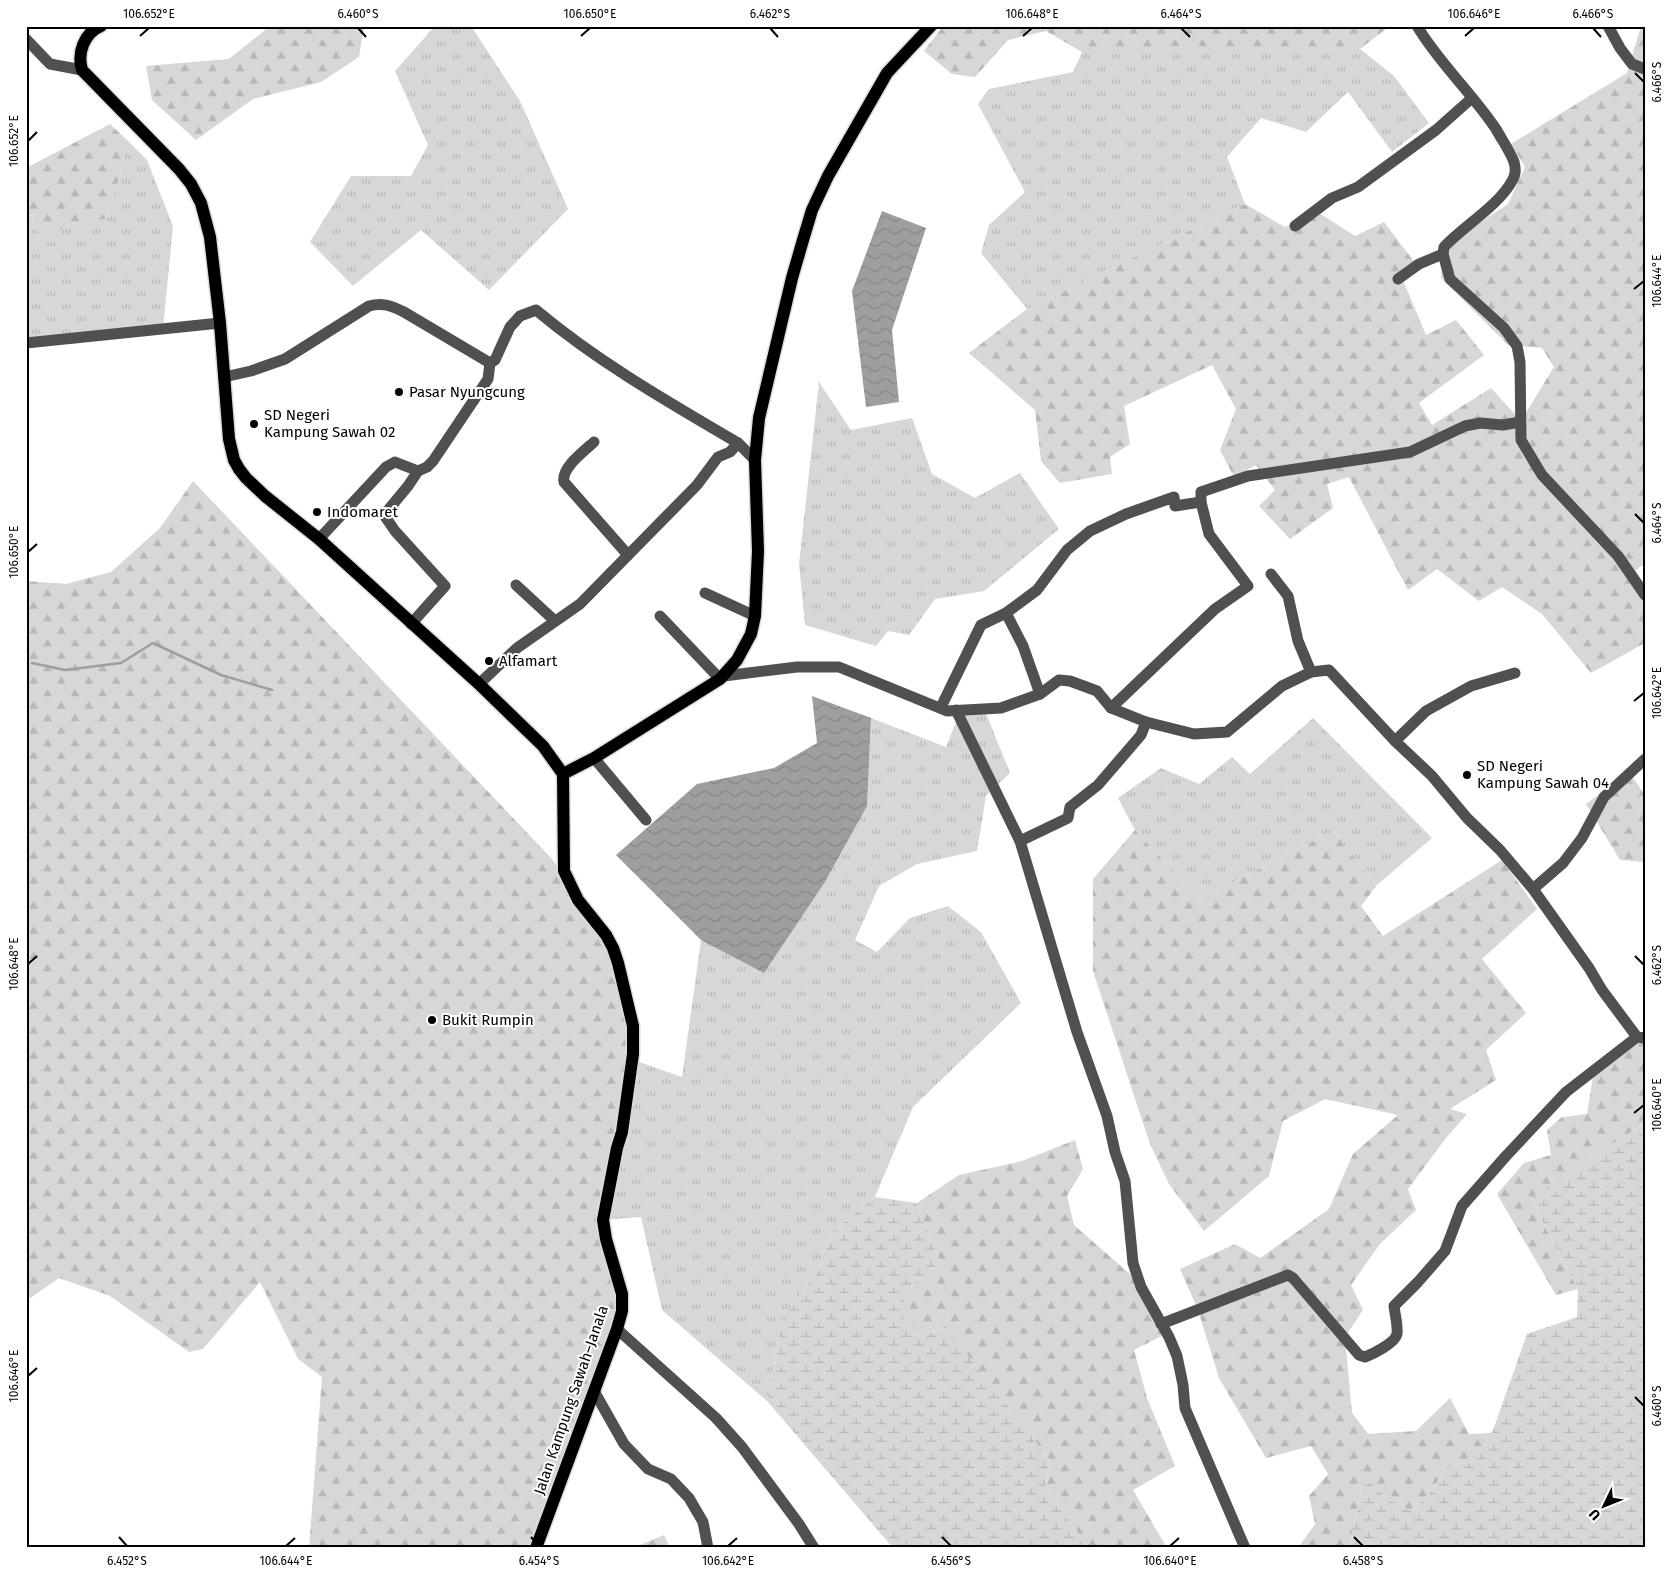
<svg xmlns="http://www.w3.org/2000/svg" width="1671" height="1574" viewBox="0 0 1671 1574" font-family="'Fira Sans',sans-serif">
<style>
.grass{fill:url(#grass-tufts)}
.forest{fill:url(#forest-firs)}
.wetland{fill:url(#wetland-marsh)}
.water{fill:url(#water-waves)}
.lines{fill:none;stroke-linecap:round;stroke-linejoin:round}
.stream{stroke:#9e9e9e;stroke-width:2.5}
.major-casing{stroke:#dbdbdb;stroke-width:15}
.minor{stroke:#505050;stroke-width:11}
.major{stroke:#000;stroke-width:12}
.ticks{fill:none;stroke:#000;stroke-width:2}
.poi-dot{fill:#000;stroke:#fff;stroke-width:2}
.labels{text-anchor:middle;stroke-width:4;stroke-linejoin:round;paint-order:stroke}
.poi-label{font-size:15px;fill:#000;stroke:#fff;text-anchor:start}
.street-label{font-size:15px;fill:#000;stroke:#fff}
.neatline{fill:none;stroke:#000;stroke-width:2}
.ticks-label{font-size:12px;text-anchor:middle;fill:#000}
</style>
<defs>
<pattern id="grass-tufts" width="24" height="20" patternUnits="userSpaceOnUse" patternTransform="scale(1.25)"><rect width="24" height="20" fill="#d7d7d7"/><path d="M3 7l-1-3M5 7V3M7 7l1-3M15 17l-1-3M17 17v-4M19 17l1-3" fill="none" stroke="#b7b7b7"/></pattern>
<pattern id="forest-firs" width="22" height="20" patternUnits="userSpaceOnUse" patternTransform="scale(1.25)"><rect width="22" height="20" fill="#d7d7d7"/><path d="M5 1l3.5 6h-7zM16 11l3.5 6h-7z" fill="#b7b7b7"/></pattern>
<pattern id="wetland-marsh" width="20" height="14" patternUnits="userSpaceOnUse" patternTransform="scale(1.25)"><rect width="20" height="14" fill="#d7d7d7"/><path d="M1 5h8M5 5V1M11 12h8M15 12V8" fill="none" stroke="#b7b7b7"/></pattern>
<pattern id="water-waves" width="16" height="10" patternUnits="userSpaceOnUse" patternTransform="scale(1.25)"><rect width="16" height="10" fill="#9e9e9e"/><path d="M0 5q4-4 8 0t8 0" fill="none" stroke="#868686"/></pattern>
</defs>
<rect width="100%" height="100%" fill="#fff"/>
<g class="grass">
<polygon points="435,26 471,26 520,101 568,209 489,290 421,230 353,286 310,242 351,176 411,176 428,145 395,71"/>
<polygon points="1360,49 1394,76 1429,123 1392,152 1348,92 1306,132 1261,118 1227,157 1245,204 1027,309 981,253 989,225 1025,192 978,104 989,89 1073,72 1082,52"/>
<polygon points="128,141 147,160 173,226 163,329 26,343 26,197 39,240 71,224 106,219 119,179"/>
<polygon points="819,382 851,430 912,418 932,474 975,498 1020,473 1059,529 984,591 935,599 909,635 888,631 876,646 805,625 799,564"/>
<polygon points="985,711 1010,773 986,796 977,851 917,864 879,886 855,940 877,952 910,918 948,906 981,932 1021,1003 913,1107 875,1197 829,1235 819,1270 782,1318 768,1402 662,1310 641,1217 603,1220 639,1062 682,1077 701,940 764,972 825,882 867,806 871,718 946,747 960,712"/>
<polygon points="1313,718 1432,838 1377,885 1333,831 1200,899 1135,830 1118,798 1161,768 1199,784 1232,757 1250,774"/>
</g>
<g class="forest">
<polygon points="270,26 364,26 359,57 321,82 253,99 196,140 152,100 146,66 229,59"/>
<polygon points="943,26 1390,26 1360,49 1173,52 1082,52 1046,31 1008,40 975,77 952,74 924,51"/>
<polygon points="1641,26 1645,26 1645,563 1631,574 1645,595 1645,643 1591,673 1542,614 1502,587 1479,601 1437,569 1408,590 1349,477 1327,484 1333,508 1290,539 1259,506 1275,490 1256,465 1234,477 1220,450 1236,409 1212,365 1124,406 1130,444 1110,457 1112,474 1060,483 1041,461 1035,410 969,353 1027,309 1245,204 1285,227 1319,213 1355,236 1384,222 1416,264 1403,280 1426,335 1456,320 1484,355 1419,403 1432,425 1491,388 1521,421 1554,367 1542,348 1508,345 1441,278 1443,247 1508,204 1525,167 1511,144 1627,73"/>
<polygon points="110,124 128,141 119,179 106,219 71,224 39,240 26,197 26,168"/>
<polygon points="193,481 552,859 598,925 628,983 639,1062 603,1220 617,1277 620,1321 534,1548 309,1548 322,1377 298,1359 260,1282 203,1349 189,1352 110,1296 59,1278 26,1301 26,581 66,584 111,572 160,528"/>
<polygon points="1629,772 1645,795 1645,862 1620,860 1586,804"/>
<polygon points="1135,830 1200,899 1333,831 1377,885 1361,906 1383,936 1502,860 1537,909 1482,959 1526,1013 1486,1050 1496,1080 1450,1109 1467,1114 1446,1138 1408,1189 1416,1210 1380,1244 1351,1285 1363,1310 1345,1337 1352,1413 1368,1434 1416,1431 1450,1398 1469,1434 1492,1433 1474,1462 1447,1466 1431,1492 1411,1511 1385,1497 1372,1482 1363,1485 1349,1548 1298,1548 1315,1524 1309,1496 1328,1474 1311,1446 1266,1458 1219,1378 1198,1310 1180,1269 1235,1244 1260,1258 1329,1209 1353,1154 1398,1115 1325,1099 1283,1121 1269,1176 1204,1231 1169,1184 1150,1144 1093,971 1093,879"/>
<polygon points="1634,1040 1645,1041 1645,1123 1530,1198 1578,1289 1556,1295 1497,1194 1524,1163 1551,1155 1547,1130 1562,1117 1587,1114 1594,1070"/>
<polygon points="1075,1140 1083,1169 1067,1196 1074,1225 1139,1282 1172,1331 1134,1350 1147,1398 1175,1466 1133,1490 1167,1548 1084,1548 1081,1538 1046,1488 1049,1459 944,1326 923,1337 904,1320 904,1293 940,1262 917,1203 959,1175 1022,1161"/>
<polygon points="664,1535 670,1548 633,1548"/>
</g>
<g class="wetland">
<polygon points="1645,1123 1645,1548 1349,1548 1363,1485 1372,1482 1385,1497 1411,1511 1431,1492 1447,1466 1474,1462 1492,1433 1527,1334 1577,1317 1578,1289 1530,1198"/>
<polygon points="875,1197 917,1203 940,1262 904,1293 904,1320 923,1337 945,1326 1049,1459 1046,1488 1082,1538 1084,1548 893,1548 768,1402 782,1318 819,1270 829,1235"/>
</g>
<g class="water">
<polygon points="882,211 926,228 892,330 899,402 866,407 852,291"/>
<polygon points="812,696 871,718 867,806 825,882 764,973 701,940 616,855 697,784 774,768 817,743"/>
</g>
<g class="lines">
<polyline class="stream" points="32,663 65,670 121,663 153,643 221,675 272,690"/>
<g class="major-casing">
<g id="major">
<path d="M 101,26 C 84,33 77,53 82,70 L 179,169 L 191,184 L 201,203 L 210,237 L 220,323 L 229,439 L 234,460 L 239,469 L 246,478 L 265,496 L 319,539 L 479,684 L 543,746 L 563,774"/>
<polyline points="563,774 594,758 720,679 737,660 751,634 755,616 758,551 755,460 759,418 792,278 803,240 812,210 828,176 887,73 931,26"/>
<polyline points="536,1548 617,1329 622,1311 622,1294 606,1239 603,1220 617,1148 622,1132 633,1054 633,1026 618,963 613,948 606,935 578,900 564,871 563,774"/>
</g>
</g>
<g class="minor">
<path d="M 1417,26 C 1439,63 1472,93 1496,129 C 1502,140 1510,151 1514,162 C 1516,169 1516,175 1512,181 C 1499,205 1464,226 1444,247 L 1443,254 L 1450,279 L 1504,328 L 1517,346 L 1520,362 L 1521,440 L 1542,475 L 1618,556 L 1645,595"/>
<polyline points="1608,26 1620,48 1632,64 1645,69"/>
<polyline points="26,39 50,64 82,70"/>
<polyline points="1295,226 1332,198 1358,187 1436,130 1472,98"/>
<polyline points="1398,279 1419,264 1443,254"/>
<polyline points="26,343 220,323"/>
<path d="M 224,377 L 251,371 L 285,359 L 369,306 C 382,302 392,306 404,312 L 490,363"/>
<path d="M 594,442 C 584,451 561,468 564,482 L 628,555"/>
<path d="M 319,539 L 386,467 L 395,462 L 418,471 L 427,467 L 433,461 L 488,379 L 490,363 L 495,360 L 510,327 L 520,316 L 536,310 C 598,362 668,402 738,443 L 755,460"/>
<polyline points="1271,574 1288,596 1298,641 1311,672"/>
<polyline points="516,585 555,621"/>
<polyline points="705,593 755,616"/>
<polyline points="1006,613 1023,646 1040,694"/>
<polyline points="660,616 720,679"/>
<polyline points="411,624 445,586 395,531 384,515 408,486 418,471"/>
<polyline points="724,676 797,667 839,667 947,711 1001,708 1040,694 1059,680 1070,681 1097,691 1111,708 1146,722 1194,734 1227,732 1282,686 1311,672 1329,670 1395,741 1432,776 1467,818 1500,850 1533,889 1589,968 1602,990 1637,1037 1645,1038"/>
<polyline points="479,684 517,648 580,604 697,485 718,457 730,452 738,443"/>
<polyline points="941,707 981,625 1006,613 1037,590 1067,550 1090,531 1126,514 1174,497 1175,506 1201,502"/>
<polyline points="1111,708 1215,609 1248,586 1209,534 1201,502 1201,492 1248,476 1410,452 1465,426 1480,423 1503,425 1520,422"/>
<polyline points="956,710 1020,841 1077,1032 1107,1116 1115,1152 1125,1181 1133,1263 1141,1287 1169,1337 1177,1356 1183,1385 1185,1408 1245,1548"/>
<polyline points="1395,741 1426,711 1471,686 1515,673"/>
<polyline points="594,758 646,820"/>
<polyline points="1020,841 1068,818 1070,807 1098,785 1141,735 1146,722"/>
<polyline points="1533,889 1563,863 1582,838 1604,797 1645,759"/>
<path d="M 1161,1324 L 1288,1275 L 1293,1278 L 1359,1355 L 1365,1357 C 1373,1354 1395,1343 1397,1334 C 1398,1325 1395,1315 1394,1306 L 1418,1282 L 1445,1251 L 1462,1206 L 1506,1156 L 1566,1092 L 1637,1037"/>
<polyline points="617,1329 716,1418 742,1447 799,1524 814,1548"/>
<polyline points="594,1391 624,1444 648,1469 671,1479 689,1498 703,1522 708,1548"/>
</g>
<use href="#major" class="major"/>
</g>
<path class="ticks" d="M 358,28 L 366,37M 770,28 L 778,37M 1181,28 L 1190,37M 1593,28 L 1601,37M 140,36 L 149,28M 581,36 L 590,28M 1023,36 L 1032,28M 1465,36 L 1474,28M 1635,73 L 1644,82M 28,141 L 37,132M 1634,289 L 1644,281M 1635,514 L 1644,523M 28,552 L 37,544M 1634,701 L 1644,693M 1635,956 L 1644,965M 28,964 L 37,956M 1634,1113 L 1644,1105M 28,1376 L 37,1368M 1635,1397 L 1644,1406M 119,1537 L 127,1546M 531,1537 L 539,1546M 942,1537 L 951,1546M 1354,1537 L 1363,1546M 286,1546 L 295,1538M 728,1546 L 737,1538M 1170,1546 L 1179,1538"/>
<g class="poi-dot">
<circle cx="399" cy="392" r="5"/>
<circle cx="254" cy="424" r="5"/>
<circle cx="317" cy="512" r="5"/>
<circle cx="489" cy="661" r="5"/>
<circle cx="1467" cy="775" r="5"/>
<circle cx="432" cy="1020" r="5"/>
</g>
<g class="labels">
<g class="poi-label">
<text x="409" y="397">Pasar Nyungcung</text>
<text x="264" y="420">SD Negeri<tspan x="264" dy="17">Kampung Sawah 02</tspan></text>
<text x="327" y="517">Indomaret</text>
<text x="499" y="666">Alfamart</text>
<text x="1477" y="771">SD Negeri<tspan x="1477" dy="17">Kampung Sawah 04</tspan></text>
<text x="442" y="1025">Bukit Rumpin</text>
</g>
<g class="street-label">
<text transform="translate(571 1400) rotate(-71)" y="5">Jalan Kampung Sawah–Janala</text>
</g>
</g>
<rect width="1671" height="1574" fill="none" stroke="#ffffff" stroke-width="55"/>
<g transform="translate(1604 1506) rotate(227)" stroke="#ffffff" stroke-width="4" paint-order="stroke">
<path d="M0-4L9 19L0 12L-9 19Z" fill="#000000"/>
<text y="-8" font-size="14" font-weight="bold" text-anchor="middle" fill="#000000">U</text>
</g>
<rect x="28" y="28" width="1616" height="1518" class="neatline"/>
<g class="ticks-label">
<text x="149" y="18">106.652°E</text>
<text x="358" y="18">6.460°S</text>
<text x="590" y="18">106.650°E</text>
<text x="770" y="18">6.462°S</text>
<text x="1032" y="18">106.648°E</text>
<text x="1181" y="18">6.464°S</text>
<text x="1474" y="18">106.646°E</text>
<text x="1593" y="18">6.466°S</text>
<text transform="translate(1657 82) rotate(-90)" y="4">6.466°S</text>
<text transform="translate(14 141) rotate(-90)" y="4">106.652°E</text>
<text transform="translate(1657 281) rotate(-90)" y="4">106.644°E</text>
<text transform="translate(1657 523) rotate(-90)" y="4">6.464°S</text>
<text transform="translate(14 552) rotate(-90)" y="4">106.650°E</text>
<text transform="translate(1657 693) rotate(-90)" y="4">106.642°E</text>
<text transform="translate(14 964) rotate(-90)" y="4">106.648°E</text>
<text transform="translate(1657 965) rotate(-90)" y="4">6.462°S</text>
<text transform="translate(1657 1105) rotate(-90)" y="4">106.640°E</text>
<text transform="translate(14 1376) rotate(-90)" y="4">106.646°E</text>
<text transform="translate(1657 1406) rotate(-90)" y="4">6.460°S</text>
<text x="127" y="1565">6.452°S</text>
<text x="286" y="1565">106.644°E</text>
<text x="539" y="1565">6.454°S</text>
<text x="728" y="1565">106.642°E</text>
<text x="951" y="1565">6.456°S</text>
<text x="1170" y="1565">106.640°E</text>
<text x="1363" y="1565">6.458°S</text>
</g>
</svg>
